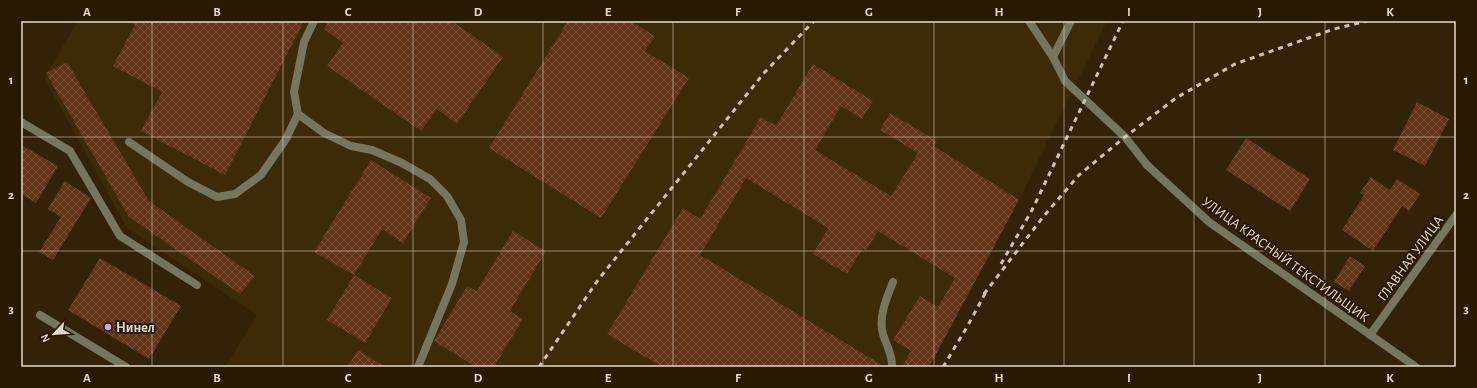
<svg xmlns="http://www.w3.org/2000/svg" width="1477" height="388" viewBox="0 0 1477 388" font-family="'Alegreya Sans',sans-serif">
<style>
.built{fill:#3d2a07}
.building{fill:url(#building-cross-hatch)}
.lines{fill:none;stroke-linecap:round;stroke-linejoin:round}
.lane{stroke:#76755e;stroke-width:8}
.street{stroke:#76755e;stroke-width:8}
.rail{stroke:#cdc2b2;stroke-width:3;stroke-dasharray:5 5;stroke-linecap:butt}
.grid{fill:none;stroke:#e3d9ca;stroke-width:1;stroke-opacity:0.55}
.poi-dot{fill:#c3a7f2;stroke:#281901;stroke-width:1.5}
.labels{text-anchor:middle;stroke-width:4;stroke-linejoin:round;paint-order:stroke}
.street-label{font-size:14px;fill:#e3d9ca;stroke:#281901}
.poi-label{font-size:14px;font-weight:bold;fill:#e3d9ca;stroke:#281901;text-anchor:start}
.neatline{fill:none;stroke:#e3d9ca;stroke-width:1.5}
.grid-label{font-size:13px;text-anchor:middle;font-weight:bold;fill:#e3d9ca}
</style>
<defs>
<pattern id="building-cross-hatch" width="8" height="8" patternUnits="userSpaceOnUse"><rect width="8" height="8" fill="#613418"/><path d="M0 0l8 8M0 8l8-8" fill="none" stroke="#785138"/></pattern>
</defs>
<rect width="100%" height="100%" fill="#322208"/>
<polygon class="built" points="78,21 1107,21 1019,200 929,367 225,367 257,315 127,228 44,78"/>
<g class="building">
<polygon points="126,21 304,21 225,175 141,131 162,92 113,66 135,25"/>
<polygon points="329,21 452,21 503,57 457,124 437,109 421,131 327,66 343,43 324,29"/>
<polygon points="568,21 631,21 655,36 645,51 689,78 601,218 489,148"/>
<polygon points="67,62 149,201 255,276 240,294 129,217 46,73"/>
<polygon points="813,64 873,101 862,119 841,106 815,150 891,196 918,153 880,130 890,113 937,141 934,146 1019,200 929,367 902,367 911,351 893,340 920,296 938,307 955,278 878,231 866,251 863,248 847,274 813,254 828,228 746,178 700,255 882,365 881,367 683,367 678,364 677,367 662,367 607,334 683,208 700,219 761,117 776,126"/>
<polygon points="1417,102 1449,119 1425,166 1393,150"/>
<polygon points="1246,138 1310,179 1290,211 1226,170"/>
<polygon points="21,145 58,166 36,203 21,194"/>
<polygon points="371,160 431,198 403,243 382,229 354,275 314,252"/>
<polygon points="1371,177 1390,190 1397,179 1420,194 1409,211 1402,206 1373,251 1342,230 1364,195 1360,193"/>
<polygon points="65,181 91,198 53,260 39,252 61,217 48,209"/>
<polygon points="513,231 546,251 510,311 523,319 494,367 476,367 434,341 467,286 477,291"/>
<polygon points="1350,256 1365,266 1349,291 1334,282"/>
<polygon points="100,258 181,306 149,359 68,310"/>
<polygon points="354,275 392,298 365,343 327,320"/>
<polygon points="358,350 385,367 347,367"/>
</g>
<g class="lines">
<g class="lane">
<polyline points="314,21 304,42 294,92 298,114 324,133 351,146 372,150 402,163 430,179 447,196 461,220 464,242 452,284 418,367"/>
<polyline points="1029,21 1053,57 1065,81 1125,137 1147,165"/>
<polyline points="1053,57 1071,21"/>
<polyline points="21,122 70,151 120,236 197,285"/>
<polyline points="129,142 188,182 217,197 235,194 261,175 286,139 298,114"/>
<polyline points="40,315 126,367"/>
<path d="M 892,367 C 893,355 886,345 883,334 C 878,317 887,297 893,282"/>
</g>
<g class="street">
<polyline points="1147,165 1209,222 1416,367"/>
<polyline points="1370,335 1456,215"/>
</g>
<g class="rail">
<polyline points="1001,264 1032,210 1123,21"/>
<polyline points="984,294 1043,217 1079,175 1125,137 1176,98 1235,64 1334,29 1367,21"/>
<polyline points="539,367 598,280 764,73 814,21"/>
<polyline points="943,367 967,327 987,290"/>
</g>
</g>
<path class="grid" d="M 152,21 L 152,367M 283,21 L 283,367M 413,21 L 413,367M 543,21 L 543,367M 673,21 L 673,367M 804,21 L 804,367M 934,21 L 934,367M 1064,21 L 1064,367M 1194,21 L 1194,367M 1325,21 L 1325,367M 21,137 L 1456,137M 21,251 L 1456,251"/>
<circle class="poi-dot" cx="108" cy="327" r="4"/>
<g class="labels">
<g class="street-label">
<text transform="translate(1410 258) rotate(-54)" y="5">ГЛАВНАЯ УЛИЦА</text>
<text transform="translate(1286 259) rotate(36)" y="5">УЛИЦА КРАСНЫЙ ТЕКСТИЛЬЩИК</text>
</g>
<g class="poi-label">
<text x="116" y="332">Нинел</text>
</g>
</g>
<rect width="1477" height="388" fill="none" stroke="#281901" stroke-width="44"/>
<g transform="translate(54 334) rotate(244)" stroke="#281901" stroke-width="3" paint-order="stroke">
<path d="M0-3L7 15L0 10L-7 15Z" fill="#e3d9ca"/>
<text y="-6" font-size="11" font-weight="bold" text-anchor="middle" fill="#e3d9ca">N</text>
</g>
<rect x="22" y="22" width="1433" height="344" class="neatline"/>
<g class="grid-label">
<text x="87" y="16">A</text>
<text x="217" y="16">B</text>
<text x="348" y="16">C</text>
<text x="478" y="16">D</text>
<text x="608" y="16">E</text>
<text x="738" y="16">F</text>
<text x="869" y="16">G</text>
<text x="999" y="16">H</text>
<text x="1129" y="16">I</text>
<text x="1260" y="16">J</text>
<text x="1390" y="16">K</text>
<text x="11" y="84">1</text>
<text x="1466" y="84">1</text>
<text x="11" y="199">2</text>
<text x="1466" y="199">2</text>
<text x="11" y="313">3</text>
<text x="1466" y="313">3</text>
<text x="87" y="382">A</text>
<text x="217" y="382">B</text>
<text x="348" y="382">C</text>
<text x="478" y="382">D</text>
<text x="608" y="382">E</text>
<text x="738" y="382">F</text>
<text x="869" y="382">G</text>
<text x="999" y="382">H</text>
<text x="1129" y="382">I</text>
<text x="1260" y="382">J</text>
<text x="1390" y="382">K</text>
</g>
</svg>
